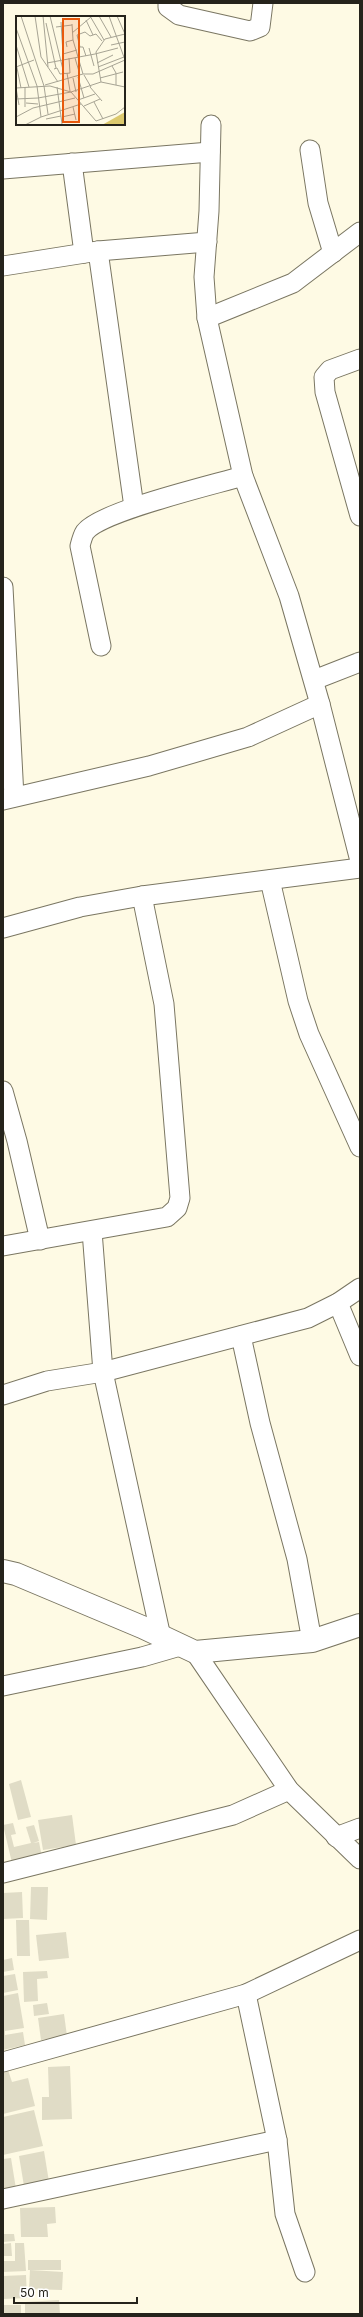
<svg xmlns="http://www.w3.org/2000/svg" width="363" height="2317" viewBox="0 0 363 2317" font-family="Inter,sans-serif">
<style>
.building{fill:#e0dcc6}
.lines{fill:none;stroke-linecap:round;stroke-linejoin:round}
.minor-casing{stroke:#7a7662;stroke-width:21}
.tertiary-casing{stroke:#7a7662;stroke-width:24}
.minor{stroke:#fff;stroke-width:19}
.tertiary{stroke:#fff;stroke-width:22}
.inset-road{fill:none;stroke:#a7a494;stroke-width:1}
.view{fill:#e8590c;fill-opacity:0.15;stroke:#e8590c;stroke-width:2}
.inset-edge{fill:none;stroke:#25231b;stroke-width:2}
</style>
<rect width="100%" height="100%" fill="#fefae4"/>
<g class="building">
<polygon points="21,1780 31,1817 18,1820 9,1784"/>
<polygon points="72,1815 76,1845 43,1850 38,1820"/>
<polygon points="13,1823 16,1834 11,1835 14,1847 31,1843 26,1827 34,1825 39,1841 33,1843 39,1842 42,1857 12,1863 3,1825"/>
<polygon points="31,1887 48,1887 47,1920 30,1919"/>
<polygon points="22,1892 23,1918 3,1919 3,1893"/>
<polygon points="16,1920 29,1920 30,1956 17,1956"/>
<polygon points="66,1932 69,1958 39,1961 36,1935"/>
<polygon points="12,1958 14,1970 3,1972 3,1960"/>
<polygon points="47,1971 48,1978 37,1979 38,2001 24,2002 23,1972"/>
<polygon points="15,1974 18,1990 3,1993 3,1976"/>
<polygon points="18,1993 24,2028 5,2031 5,2035 23,2032 25,2045 3,2050 3,1996"/>
<polygon points="47,2003 49,2014 34,2016 33,2005"/>
<polygon points="64,2014 67,2036 41,2040 38,2018"/>
<polygon points="70,2066 72,2119 42,2120 42,2097 49,2097 48,2067"/>
<polygon points="8,2070 12,2082 28,2078 35,2106 3,2114 3,2072"/>
<polygon points="34,2110 43,2146 3,2155 3,2117"/>
<polygon points="44,2151 49,2182 24,2186 19,2156"/>
<polygon points="11,2158 16,2189 3,2191 3,2159"/>
<polygon points="55,2207 56,2223 47,2224 48,2237 21,2237 20,2208"/>
<polygon points="3,2234 14,2234 15,2241 3,2242"/>
<polygon points="11,2243 12,2256 3,2256 3,2244"/>
<polygon points="15,2243 24,2243 26,2271 3,2272 3,2261 15,2261"/>
<rect x="28" y="2260" width="33" height="10"/>
<polygon points="30,2270 63,2272 62,2290 29,2289"/>
<polygon points="26,2275 27,2298 3,2299 3,2276"/>
<polygon points="59,2300 60,2314 25,2314 25,2302"/>
<rect x="3" y="2305" width="18" height="9"/>
</g>
<g class="lines">
<g class="minor-casing">
<g id="minor">
<polyline points="168,3 168,7 179,15 250,31 260,27 263,3"/>
<polyline points="211,125 209,211 204,277 207,318 243,476 289,596 320,704 360,861"/>
<polyline points="310,150 318,203 333,253"/>
<polyline points="72,163 84,253"/>
<polyline points="3,169 210,152"/>
<polyline points="98,251 134,507"/>
<polyline points="3,266 98,251 207,242"/>
<polyline points="207,318 293,283 360,232"/>
<polyline points="360,359 330,370 324,377 325,392 360,516"/>
<polyline points="3,587 14,797"/>
<path d="M 101,646 L 80,546 C 81,542 83,535 85,532 C 101,511 213,485 243,476"/>
<polyline points="314,680 360,662"/>
<polyline points="3,800 149,766 248,737 320,704"/>
<polyline points="270,880 298,1001 309,1034 360,1147"/>
<polyline points="3,928 80,907 142,896 360,868"/>
<polyline points="3,1091 17,1141 40,1240"/>
<polyline points="92,1231 103,1372 161,1637"/>
<polyline points="3,1246 167,1217 177,1208 180,1198 164,1004 142,896"/>
<polyline points="338,1303 360,1356"/>
<polyline points="241,1336 260,1423 297,1559 312,1641"/>
<polyline points="3,1395 47,1381 103,1372 308,1318 338,1303 360,1288"/>
<polyline points="195,1652 289,1790 360,1859"/>
<polyline points="3,1686 142,1657 180,1646"/>
<polyline points="336,1837 360,1828"/>
<polyline points="3,1873 233,1815 289,1790"/>
<polyline points="246,1994 277,2140 285,2214 305,2272"/>
<polyline points="3,2062 246,1994 360,1940"/>
<polyline points="3,2199 277,2140"/>
</g>
</g>
<g class="tertiary-casing">
<polyline id="tertiary" points="3,1571 16,1574 142,1627 195,1652 312,1641 360,1625"/>
</g>
<use href="#minor" class="minor"/>
<use href="#tertiary" class="tertiary"/>
</g>
<g transform="translate(16 16)">
<rect width="109" height="109" fill="#fefae4"/>
<path d="M 109,96 L 109,107 L 107,109 L 86,109 Z" fill="#dcc96e"/>
<path class="inset-road" d="M 5,0 L 28,70 L 32,98M 19,0 L 25,41 L 42,66M 27,0 L 32,51M 34,0 L 48,58M 74,0 L 88,24M 83,0 L 95,21M 93,0 L 109,44M 101,0 L 109,18M 70,4 L 77,19 L 74,20M 45,6 L 47,38M 30,7 L 40,52M 56,8 L 57,24 L 67,58M 40,11 L 56,9M 0,12 L 21,70 L 25,101 L 9,109M 56,17 L 75,1M 77,19 L 80,18 L 86,25M 0,29 L 13,71M 95,29 L 109,26M 51,31 L 50,26 L 57,24M 64,31 L 61,19 L 69,16 L 74,20M 64,31 L 67,31 L 70,40M 73,32 L 78,50M 47,38 L 61,34M 79,38 L 102,32M 59,42 L 64,59M 0,47 L 5,72M 31,47 L 79,38M 81,47 L 97,39M 96,50 L 100,57 L 100,69M 0,51 L 18,44M 82,51 L 108,41M 38,53 L 41,52 L 44,58 L 54,57 L 53,42M 51,57 L 54,75M 68,59 L 75,71M 62,61 L 68,82M 57,62 L 60,76M 84,62 L 107,56M 85,66 L 80,36 L 89,23 L 109,18M 29,69 L 67,58 L 77,58 L 109,44M 41,71 L 46,108M 74,71 L 86,85M 0,72 L 34,70 L 55,76 L 85,66 L 109,71M 0,72 L 3,89M 55,76 L 80,105 L 100,98 L 109,91M 0,83 L 22,82 L 55,76M 62,84 L 79,78M 78,86 L 87,103M 10,87 L 22,88M 68,90 L 84,83M 9,91 L 9,71M 57,91 L 60,104M 0,101 L 17,92 L 59,82M 25,101 L 65,88M 46,101 L 59,98M 30,103 L 45,100"/>
<path class="view" d="M 47,3 L 63,3 L 63,106 L 47,106 Z"/>
<rect width="109" height="109" class="inset-edge"/>
</g>
<rect width="363" height="2317" fill="none" stroke="#25231b" stroke-width="8"/>
<path d="M14 2297v6h123v-6" fill="none" stroke="#25231b" stroke-width="2"/>
<text x="20" y="2297" font-size="12" fill="#25231b" stroke="#ffffff" stroke-width="3" paint-order="stroke">50 m</text>
</svg>
